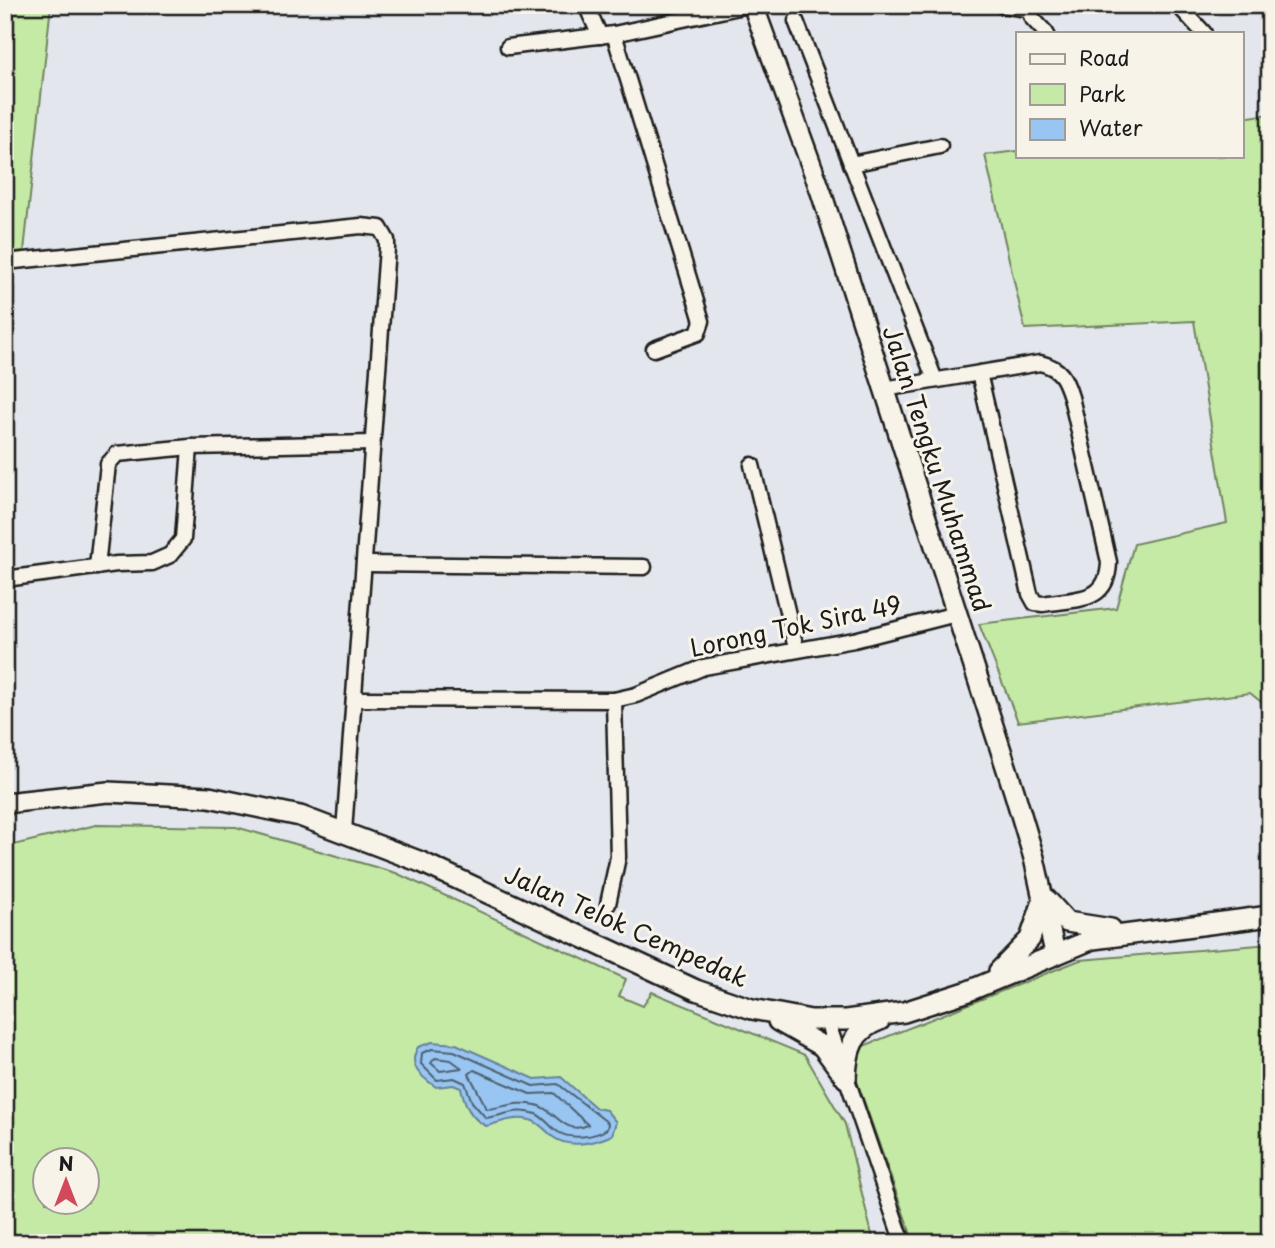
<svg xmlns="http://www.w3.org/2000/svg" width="1275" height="1248" viewBox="0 0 1275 1248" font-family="'Playpen Sans',sans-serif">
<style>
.green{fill:#c4eaa5;stroke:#708360;stroke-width:2;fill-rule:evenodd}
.water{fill:#98c5f1;stroke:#66819c;stroke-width:2}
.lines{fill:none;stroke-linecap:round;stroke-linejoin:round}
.shore{stroke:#4e6071;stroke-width:2}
.minor-casing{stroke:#1c1c1c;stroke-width:19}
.major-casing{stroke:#1c1c1c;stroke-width:24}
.minor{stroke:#f7f3e8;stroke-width:14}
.major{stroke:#f7f3e8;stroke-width:19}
.labels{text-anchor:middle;stroke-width:6;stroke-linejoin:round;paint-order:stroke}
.street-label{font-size:24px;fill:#1c1c1c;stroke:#f7f3e8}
</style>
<rect width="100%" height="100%" fill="#e3e7ed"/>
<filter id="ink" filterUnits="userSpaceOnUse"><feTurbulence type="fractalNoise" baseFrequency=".0143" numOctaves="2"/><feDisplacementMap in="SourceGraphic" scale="14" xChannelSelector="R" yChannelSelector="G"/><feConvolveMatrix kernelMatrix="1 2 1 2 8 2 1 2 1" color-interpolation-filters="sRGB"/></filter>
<g filter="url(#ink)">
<g class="green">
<polygon points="5,5 51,5 24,251 5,253"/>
<polygon points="1270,114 1270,709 1250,693 1018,722 979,624 1116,608 1134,544 1227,523 1194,321 1025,329 985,155 1018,151 1018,156 1242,156 1242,118"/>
<path d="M 96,825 L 236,827 L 396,873 L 626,979 L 619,996 L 643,1006 L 652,992 L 805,1055 L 845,1124 L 874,1243 L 5,1243 L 5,847 ZM 46,1160 L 88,1160 L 88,1202 L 46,1202 Z"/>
<polygon points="1270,944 1270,1243 914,1243 852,1067 861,1047 1080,960"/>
</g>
<path class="water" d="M 432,1042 L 456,1044 L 535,1079 L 561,1077 L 596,1108 L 606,1110 L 616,1122 L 612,1135 C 595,1143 569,1149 553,1137 C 546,1131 539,1122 530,1120 C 514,1116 502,1122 486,1126 C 470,1118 465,1105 461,1088 L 453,1085 L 436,1087 C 420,1076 407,1066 418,1047 Z"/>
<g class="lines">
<g class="shore">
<path d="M 432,1049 L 454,1051 L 533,1086 L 558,1084 L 608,1123 L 607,1129 C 595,1137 571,1140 558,1132 C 550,1127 544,1117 536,1114 C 518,1107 503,1116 486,1118 L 472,1102 L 465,1083 L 454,1078 L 437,1080 L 421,1064 L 422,1053 Z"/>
<polygon points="435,1058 451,1060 462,1068 440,1071 431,1063"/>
<path d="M 474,1070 L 530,1094 L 554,1093 L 588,1125 C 563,1136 557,1110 536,1105 C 517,1101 505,1107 487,1109 L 469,1074 Z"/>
</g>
<g class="minor-casing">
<g id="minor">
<polyline points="586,5 600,36"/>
<polyline points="1001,5 1027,9"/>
<polyline points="1027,5 1032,18 1046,33"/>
<polyline points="1178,5 1204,33"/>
<polyline points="796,21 935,380"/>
<polyline points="614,34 702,321 698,333 654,349"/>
<polyline points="508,47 614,34 748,5"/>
<polyline points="851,164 940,146"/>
<polyline points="5,262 361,226 380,228 387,240 387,248 344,831"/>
<path d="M 884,389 L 1040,363 C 1061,368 1065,378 1071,397 L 1109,562 C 1108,604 1076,598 1043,604 L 1035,603 L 1030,594 L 979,373"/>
<polyline points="752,465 796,648"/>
<polyline points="365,564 644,567"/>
<polyline points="97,567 108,464 117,454 190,447 372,443"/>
<polyline points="5,579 117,564 152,563 170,555 183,539 190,447"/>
<polyline points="356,699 614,700 636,695 704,667 854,640 956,614"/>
<polyline points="608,904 618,857 614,700"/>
<polyline points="827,1021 903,1243"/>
</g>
</g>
<g class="major-casing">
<g id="major">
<polyline points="753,5 821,192 1014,791 1034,858 1055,953"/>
<polyline points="5,803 108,792 209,797 300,816 421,862 696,990 752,1009 811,1020 846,1020 904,1012 966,992 1093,939 1270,916"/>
<polyline points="1047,900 1067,922 1111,929"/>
<polyline points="999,971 1030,939 1043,901"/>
<polyline points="778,1021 822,1046 846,1078"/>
<path d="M 846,1078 C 847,1051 852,1030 880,1020"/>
</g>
</g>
<use href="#minor" class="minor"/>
<use href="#major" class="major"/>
</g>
</g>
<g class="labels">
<g class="street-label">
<text transform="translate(936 469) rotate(72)" y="8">Jalan Tengku Muhammad</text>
<text transform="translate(796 627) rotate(-12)" y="8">Lorong Tok Sira 49</text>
<text transform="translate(626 927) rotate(24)" y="8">Jalan Telok Cempedak</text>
</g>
</g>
<rect width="1275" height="1248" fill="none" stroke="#f7f3e8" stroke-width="28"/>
<rect x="14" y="14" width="1247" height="1220" fill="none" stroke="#1c1c1c" stroke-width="2.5" filter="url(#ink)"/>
<rect x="1016" y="32" width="228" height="126" fill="#f7f3e8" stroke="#9f9d96" stroke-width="2"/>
<rect x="1030" y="54" width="35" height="10" fill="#f7f3e8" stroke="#9f9d96" stroke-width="2"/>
<text x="1079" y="66" font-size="21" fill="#1c1c1c">Road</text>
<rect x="1030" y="84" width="35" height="21" fill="#c4eaa5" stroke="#9f9d96" stroke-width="2"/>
<text x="1079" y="102" font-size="21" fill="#1c1c1c">Park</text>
<rect x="1030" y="119" width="35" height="21" fill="#98c5f1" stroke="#9f9d96" stroke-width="2"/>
<text x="1079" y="136" font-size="21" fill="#1c1c1c">Water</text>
<g transform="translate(66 1181)"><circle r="33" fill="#f7f3e8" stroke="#9f9d96" stroke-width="2"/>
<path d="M0-5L12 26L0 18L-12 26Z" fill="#d1495b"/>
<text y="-10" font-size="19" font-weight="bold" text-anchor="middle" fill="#1c1c1c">N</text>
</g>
</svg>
